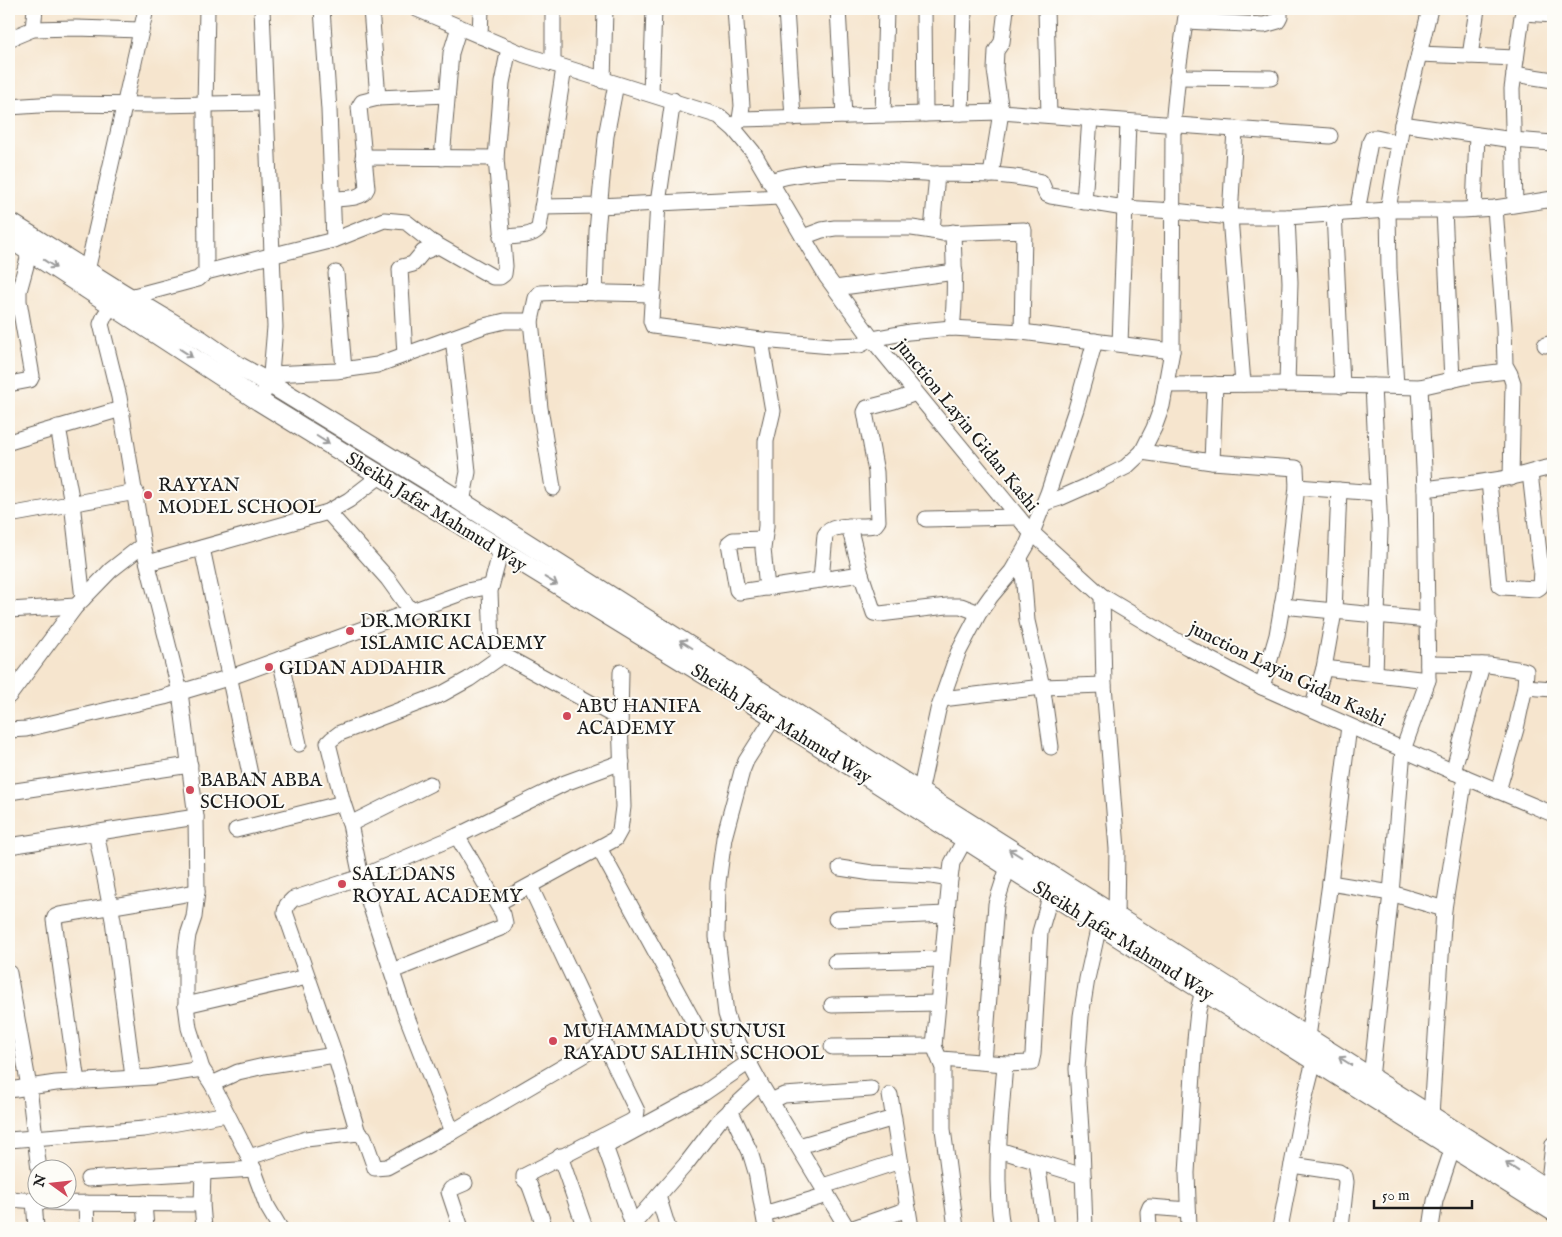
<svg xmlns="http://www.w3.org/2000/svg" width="1562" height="1237" viewBox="0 0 1562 1237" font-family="'IM FELL English',serif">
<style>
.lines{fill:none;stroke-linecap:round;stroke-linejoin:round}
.minor-casing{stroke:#68625a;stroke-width:17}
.major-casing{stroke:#68625a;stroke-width:21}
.minor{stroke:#fff;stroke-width:15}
.major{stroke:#fff;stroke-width:19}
.oneway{stroke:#999}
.poi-dot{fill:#d1495b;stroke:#fdfcf7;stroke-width:2}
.labels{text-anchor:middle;stroke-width:4;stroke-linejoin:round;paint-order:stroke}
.street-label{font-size:19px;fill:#1c1c1c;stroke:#fdfcf7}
.poi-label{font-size:19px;fill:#1c1c1c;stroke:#fdfcf7;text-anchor:start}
</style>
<rect width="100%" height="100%" fill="#fdfcf7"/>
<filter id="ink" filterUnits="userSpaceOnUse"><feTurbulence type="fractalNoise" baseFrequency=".02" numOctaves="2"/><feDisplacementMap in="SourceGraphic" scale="10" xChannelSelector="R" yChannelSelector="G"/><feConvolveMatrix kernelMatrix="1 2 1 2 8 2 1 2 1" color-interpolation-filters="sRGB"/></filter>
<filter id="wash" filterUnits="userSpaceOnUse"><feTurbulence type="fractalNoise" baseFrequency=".0096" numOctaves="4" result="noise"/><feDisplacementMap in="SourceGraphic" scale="20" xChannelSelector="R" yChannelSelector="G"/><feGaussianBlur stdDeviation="1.12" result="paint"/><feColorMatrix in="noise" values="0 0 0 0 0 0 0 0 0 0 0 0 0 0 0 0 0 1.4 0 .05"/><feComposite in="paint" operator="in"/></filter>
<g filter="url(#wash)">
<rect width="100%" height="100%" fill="#f6e5ce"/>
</g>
<g filter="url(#ink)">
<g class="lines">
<g class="minor-casing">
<g id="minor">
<polyline points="322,9 329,110 334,240"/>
<polyline points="371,9 378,98"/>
<polyline points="417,9 525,55 719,116 734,129 753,152 826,276 872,339 1028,529 1102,596 1187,647 1262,687 1465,777 1553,814"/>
<polyline points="735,9 742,106 740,119 735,127"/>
<polyline points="786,9 793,118"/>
<polyline points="838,9 844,116"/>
<polyline points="924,9 925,114"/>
<polyline points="1046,9 1049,115"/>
<polyline points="1186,21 1264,25 1278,21 1280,17 1280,9"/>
<polyline points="33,29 35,9"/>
<polyline points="480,36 481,9"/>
<polyline points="9,39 33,29 76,28 141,30"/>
<polyline points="1419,54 1516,58"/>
<polyline points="1470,56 1477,9"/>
<polyline points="553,64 553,9"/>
<polyline points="1514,74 1553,80"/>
<polyline points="1177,77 1271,78"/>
<polyline points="603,81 605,9"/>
<polyline points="651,93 654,9"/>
<polyline points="673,100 658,203 651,321 653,326 761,340 832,346 860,345 872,339 909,332 952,328 1022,332 1172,351"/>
<polyline points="9,107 55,104 156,105 265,103"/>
<polyline points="961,113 964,9"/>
<polyline points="883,115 886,9"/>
<polyline points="740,119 1001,112 1330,136"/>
<polyline points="1402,124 1513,140 1553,143"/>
<polyline points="1235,129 1230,217 1243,384"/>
<polyline points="363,157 496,158"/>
<polyline points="442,158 451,53 459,27"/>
<polyline points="991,175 1001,112 995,70 996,51 1002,42 1006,9"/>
<path d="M 769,181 C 823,165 882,171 938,174 C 972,175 1008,173 1041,182 L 1046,194 L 1051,196 L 1124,208 L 1174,211 L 1230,217 L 1287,217 L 1388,210 L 1462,210 L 1495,208 L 1553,199"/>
<path d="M 332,199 C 345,198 362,200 367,188 L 359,107 L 362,102 L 378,98 L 447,95"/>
<polyline points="1084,202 1090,118"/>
<polyline points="1515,204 1512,89 1522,16 1525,13 1553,15"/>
<polyline points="542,207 599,206 779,197"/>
<polyline points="1495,208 1504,326 1505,365 1510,374 1513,383 1511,478"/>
<polyline points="1474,209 1477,135"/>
<polyline points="1444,210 1452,380"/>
<polyline points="1334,212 1342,386"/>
<polyline points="1357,212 1370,142 1372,138 1376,138 1399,143"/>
<polyline points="1287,217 1290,282 1287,384"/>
<polyline points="932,231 942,233 1024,230 1022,332"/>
<path d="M 501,237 C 513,236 531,238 539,228 L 564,68"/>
<polyline points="803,237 822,230 835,228 912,228 932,231 937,174"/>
<polyline points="87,271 146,9"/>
<polyline points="206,272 334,240 384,220 406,222 430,241 493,277 500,277 504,274 505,266 496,158 502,83 509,48"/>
<polyline points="336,273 344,370"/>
<polyline points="835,288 955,272"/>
<polyline points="595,293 597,231 606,136 616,84"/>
<polyline points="130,297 198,279 206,272 205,105 207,9"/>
<path d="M 952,328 C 956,296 954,264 953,232"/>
<polyline points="453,338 467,462 468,472 462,502"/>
<polyline points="761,340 773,411 766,441 766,526 763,549 767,588"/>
<polyline points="1120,344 1128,122"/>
<polyline points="1545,345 1553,343"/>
<polyline points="405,355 400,269 402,267 413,264 423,252 438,246"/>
<polyline points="271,374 336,371 377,365 484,326 505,321 531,321"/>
<polyline points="9,384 30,380 32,376 19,301 19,291 30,251"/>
<polyline points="1166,385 1287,384 1420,387 1473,375 1507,371"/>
<polyline points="1373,386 1380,530 1375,673"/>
<polyline points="1396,386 1389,270 1388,210 1402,124 1430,9"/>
<polyline points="259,401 269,383 271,374 275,327 262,9"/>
<polyline points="58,427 72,503 83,599"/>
<polyline points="9,442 121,409"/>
<polyline points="1142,452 1212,462 1296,468 1297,487 1285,588 1277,635 1262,687"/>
<polyline points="1212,462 1215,384"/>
<polyline points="1489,481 1499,585 1502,587 1537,589 1540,587 1541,570 1530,473"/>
<polyline points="1297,487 1378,493"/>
<polyline points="553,488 540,408 531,321 536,298 540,293 563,292 653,294"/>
<path d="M 1425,489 C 1454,485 1483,483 1511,477 C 1526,475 1538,469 1553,467"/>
<polyline points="1044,503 1060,498 1094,483 1126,467 1142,452 1154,428 1162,406 1172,351 1173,125 1179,64 1187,9"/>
<polyline points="328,512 388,579 411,611"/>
<polyline points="9,515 136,492"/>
<polyline points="926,519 1018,517"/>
<polyline points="849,526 861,574 874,613 880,614 947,606 961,606 979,613"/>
<polyline points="763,539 733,540 729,543 737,590 739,592 861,574"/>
<polyline points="143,545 180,692 196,817 197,892 194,917 188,935 186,950 186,1005 189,1028 202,1069 212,1084 249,1157 267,1206 280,1228"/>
<polyline points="202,548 250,774"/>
<polyline points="501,550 490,591 492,645 503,655 620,719"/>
<polyline points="1020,558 1023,572 1027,621 1043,691 1051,747"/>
<polyline points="148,563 328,512 349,500 380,476"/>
<path d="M 821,580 L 825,535 C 832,522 862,528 875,525 L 878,521 L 876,472 L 865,412 L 867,408 L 894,401 L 916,393"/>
<polyline points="1102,596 1104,685 1117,849 1116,917"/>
<polyline points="1282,606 1428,620"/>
<polyline points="9,610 76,606"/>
<polyline points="280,659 299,744"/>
<polyline points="1428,664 1489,665 1523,670 1526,671 1525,687 1516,729 1498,791"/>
<polyline points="1324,668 1428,680"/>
<polyline points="1525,687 1553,689"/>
<polyline points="9,696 76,606 111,570 143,545 119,397 101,324 105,315 112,306"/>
<polyline points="942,699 1042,687 1104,685"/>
<polyline points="1312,709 1324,668 1334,612 1339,490"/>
<polyline points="774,717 746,761 742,771 724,838 718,883 717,937 726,1014 731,1029 760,1083 847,1228"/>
<polyline points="9,730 26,729 164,697 231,677 467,591 491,586"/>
<polyline points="1453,772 1482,665"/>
<polyline points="9,792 190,765"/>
<polyline points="920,793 938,710 958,653 979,613 991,596 1012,571 1027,545 1048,493 1076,409 1095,341"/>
<polyline points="350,824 430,784"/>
<polyline points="236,830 343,803"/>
<polyline points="96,832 113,920 133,1077"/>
<polyline points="9,846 196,817"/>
<polyline points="599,848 709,1050"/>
<polyline points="840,868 872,873 932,876 950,879"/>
<polyline points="1330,883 1391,893 1444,909"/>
<polyline points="530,886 604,1043 637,1111 636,1118 630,1122 524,1176 524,1179 529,1184 531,1189 545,1228"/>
<polyline points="498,903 615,839 620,830 623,807 620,719 621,672"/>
<polyline points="836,919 946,914"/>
<polyline points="835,962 942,959"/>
<polyline points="392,971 503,927 505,923 503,914 457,836"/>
<polyline points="9,973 29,1087 39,1170"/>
<polyline points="186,1005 307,977"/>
<polyline points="832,1005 938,1003"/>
<polyline points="1308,1037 1330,883 1349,726"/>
<polyline points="832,1047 934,1046"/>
<polyline points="941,1059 1005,1064 1031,1063 1033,1054 1040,932 1051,894"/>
<polyline points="984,1062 996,904 1008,867"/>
<polyline points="1371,1078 1391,893 1403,750 1428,680 1425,489 1420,387"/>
<polyline points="77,1082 54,920 55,917 60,915 197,892"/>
<polyline points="212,1084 238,1072 264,1066 335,1055"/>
<polyline points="9,1090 56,1083 151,1077 202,1069"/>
<polyline points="890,1095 911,1228"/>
<polyline points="771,1101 784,1095 871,1089"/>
<polyline points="730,1110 750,1152 756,1172 766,1228"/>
<polyline points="1431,1116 1444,909 1465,777"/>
<polyline points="452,1132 405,1012 361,877 350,824 343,803 328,743 332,739 340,733 442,694 469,679 503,655"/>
<polyline points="358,1133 335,1055 285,912 287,905 293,899 361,877 457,836 565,783 622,762"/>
<polyline points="9,1140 144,1129 227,1114"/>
<polyline points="799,1146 894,1118"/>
<polyline points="999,1150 1083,1176"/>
<polyline points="560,1156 585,1228"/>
<polyline points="249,1157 306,1139 358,1133 364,1137 375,1168 387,1167 452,1132 604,1043"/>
<polyline points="1037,1162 1046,1228"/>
<polyline points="1292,1165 1339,1172 1345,1176 1346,1182 1341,1228"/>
<polyline points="203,1172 202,1204 204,1228"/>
<polyline points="88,1179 254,1169"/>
<polyline points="823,1186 900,1161"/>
<polyline points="1548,1190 1553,1144"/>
<polyline points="658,1196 668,1228"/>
<polyline points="9,1199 66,1203 202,1204"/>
<polyline points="34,1200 36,1228"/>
<polyline points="86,1203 87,1228"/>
<polyline points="144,1203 146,1228"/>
<polyline points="764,1214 827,1195"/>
<polyline points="633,1225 606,1149 608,1145 704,1093 749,1062"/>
<polyline points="461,1228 449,1192 451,1189 465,1183"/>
<polyline points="630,1228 686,1164 719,1121 760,1083"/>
<polyline points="853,1228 908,1209"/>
<polyline points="956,1228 943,1129 943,1068 934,1046 950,879 952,863 965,839"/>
<path d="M 1002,1228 C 993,1174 1001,1119 1005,1064"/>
<polyline points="1085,1228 1082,1145 1077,1069 1081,1016 1087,979 1099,925"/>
<polyline points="1149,1228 1148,1212 1150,1207 1188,1210"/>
<polyline points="1189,1228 1187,1173 1195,1040 1198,1011 1203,990"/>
<polyline points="1280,1228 1304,1101 1314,1061"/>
<polyline points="1431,1228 1435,1201 1453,1147"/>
</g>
</g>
<g class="major-casing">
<g id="major">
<polyline points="9,222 122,293 202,341 238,366 269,383 435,485 1553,1193"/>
<polyline points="9,238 259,401 774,717 1159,963 1553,1211"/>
</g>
</g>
<use href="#minor" class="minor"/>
<use href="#major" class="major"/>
</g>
<defs><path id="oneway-shaft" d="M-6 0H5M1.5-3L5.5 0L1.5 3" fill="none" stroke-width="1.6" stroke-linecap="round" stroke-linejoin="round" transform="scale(1.25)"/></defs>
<g class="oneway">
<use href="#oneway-shaft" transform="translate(50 264) rotate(34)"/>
<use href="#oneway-shaft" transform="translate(186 353) rotate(33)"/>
<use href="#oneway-shaft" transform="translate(323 440) rotate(32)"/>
<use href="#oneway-shaft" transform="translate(551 581) rotate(31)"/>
<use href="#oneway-shaft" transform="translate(686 644) rotate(-148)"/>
<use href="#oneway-shaft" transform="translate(1015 853) rotate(-148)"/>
<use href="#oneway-shaft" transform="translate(1345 1061) rotate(-148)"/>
<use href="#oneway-shaft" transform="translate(1512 1167) rotate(-147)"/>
</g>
</g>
<g class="poi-dot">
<circle cx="148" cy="495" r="5"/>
<circle cx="350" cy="631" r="5"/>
<circle cx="269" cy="667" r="5"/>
<circle cx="567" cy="716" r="5"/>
<circle cx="190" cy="790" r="5"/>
<circle cx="342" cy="884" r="5"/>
<circle cx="553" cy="1041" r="5"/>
</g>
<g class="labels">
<g class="street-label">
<text transform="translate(968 425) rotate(51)" y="7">junction Layin Gidan Kashi</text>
<text transform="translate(437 511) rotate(32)" y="7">Sheikh Jafar Mahmud Way</text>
<text transform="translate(1288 673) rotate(26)" y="7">junction Layin Gidan Kashi</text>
<text transform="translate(782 723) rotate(32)" y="7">Sheikh Jafar Mahmud Way</text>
<text transform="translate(1124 940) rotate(32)" y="7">Sheikh Jafar Mahmud Way</text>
</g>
<g class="poi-label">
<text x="158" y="491">RAYYAN<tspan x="158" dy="22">MODEL SCHOOL</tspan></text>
<text x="360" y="627">DR.MORIKI<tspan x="360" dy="22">ISLAMIC ACADEMY</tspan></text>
<text x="279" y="674">GIDAN ADDAHIR</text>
<text x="577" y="712">ABU HANIFA<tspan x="577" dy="22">ACADEMY</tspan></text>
<text x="200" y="786">BABAN ABBA<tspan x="200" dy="22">SCHOOL</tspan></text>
<text x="352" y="880">SALLDANS<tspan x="352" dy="22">ROYAL ACADEMY</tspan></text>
<text x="563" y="1037">MUHAMMADU SUNUSI<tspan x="563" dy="22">RAYADU SALIHIN SCHOOL</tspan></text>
</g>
</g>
<rect width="1562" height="1237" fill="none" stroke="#fdfcf7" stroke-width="30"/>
<g transform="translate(52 1184) rotate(285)"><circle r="24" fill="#fdfcf7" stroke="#a3a29f"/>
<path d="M0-4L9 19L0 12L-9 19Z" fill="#d1495b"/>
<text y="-8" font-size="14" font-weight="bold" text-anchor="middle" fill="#1c1c1c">N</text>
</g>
<path d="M1374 1200v8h98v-8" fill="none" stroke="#1c1c1c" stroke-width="2.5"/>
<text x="1382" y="1200" font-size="15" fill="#1c1c1c" stroke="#fdfcf7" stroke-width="4" paint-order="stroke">50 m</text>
</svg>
